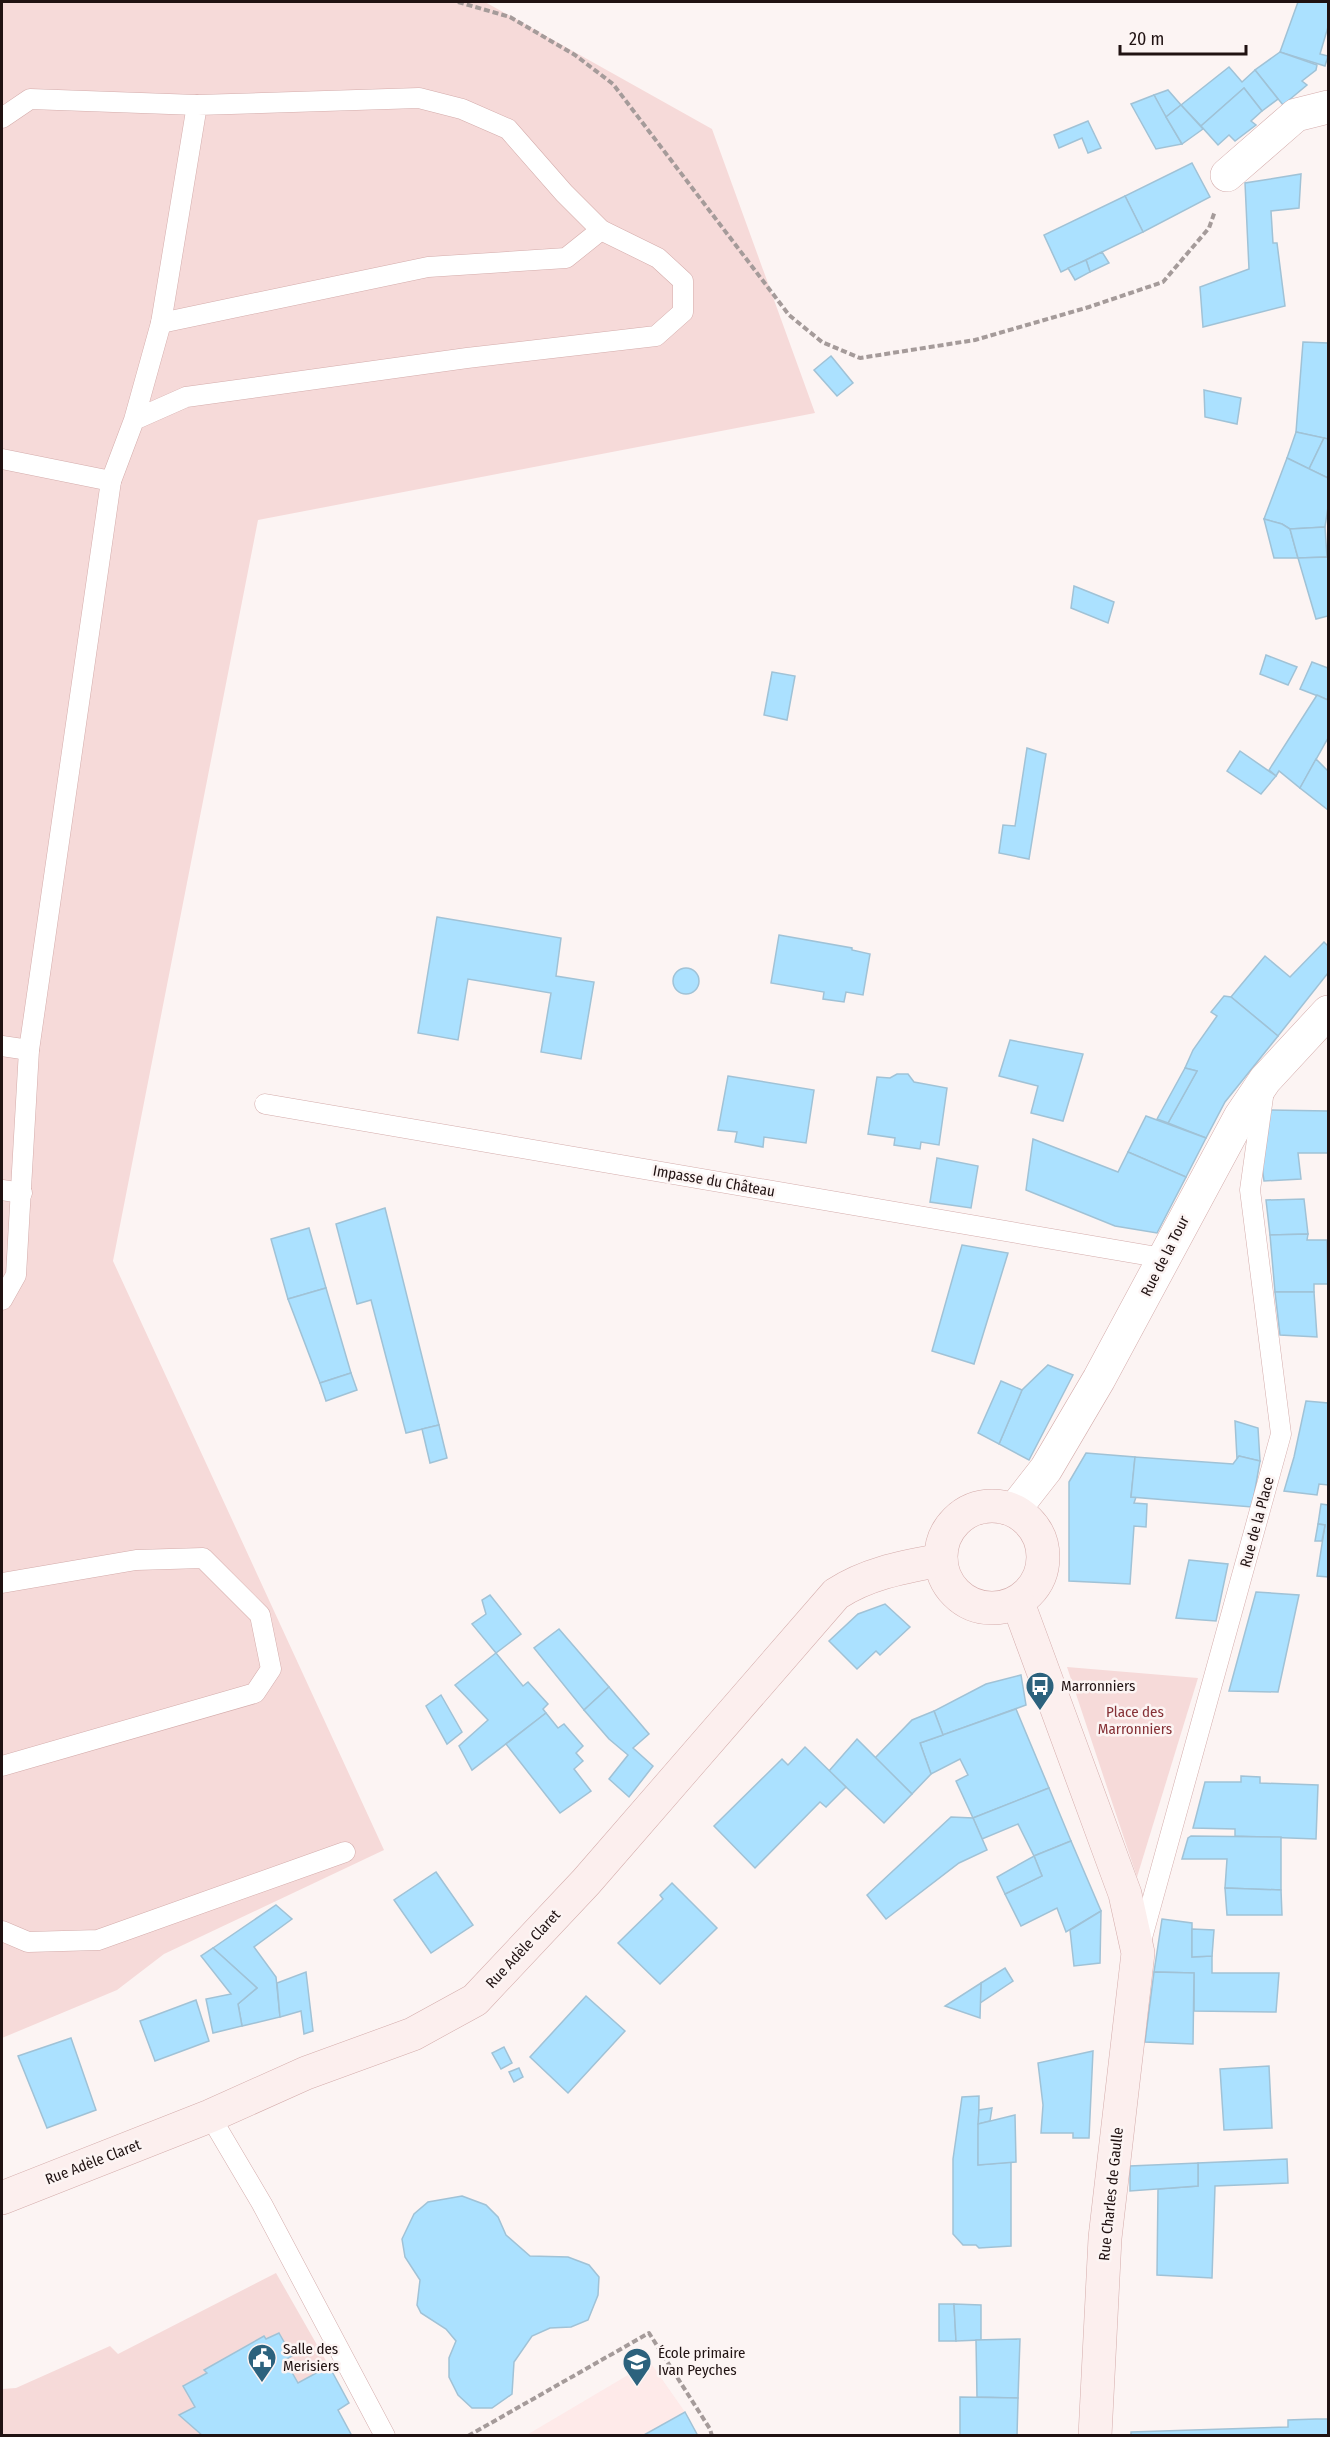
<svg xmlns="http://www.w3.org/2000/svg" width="1330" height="2437" viewBox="0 0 1330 2437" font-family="'Fira Sans Condensed',sans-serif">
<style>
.built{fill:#feeae9}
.green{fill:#f6dad9}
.building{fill:#abe1ff;stroke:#a0c2d6;stroke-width:1.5}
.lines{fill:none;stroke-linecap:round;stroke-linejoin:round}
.lane-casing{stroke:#d4acab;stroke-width:21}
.street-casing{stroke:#d4acab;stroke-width:34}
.secondary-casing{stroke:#d4acab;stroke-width:34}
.path{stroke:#a59b9a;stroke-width:4;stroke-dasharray:6 3;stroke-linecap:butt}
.lane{stroke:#fff;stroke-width:20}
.street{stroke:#fff;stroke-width:33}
.secondary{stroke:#fcefee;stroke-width:33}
.labels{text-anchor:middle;stroke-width:5;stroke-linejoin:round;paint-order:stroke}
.street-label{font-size:15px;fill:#201212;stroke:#fcf4f3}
.poi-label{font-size:15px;fill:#201212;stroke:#fcf4f3;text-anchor:start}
.park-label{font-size:15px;fill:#863136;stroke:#fcf4f3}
</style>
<rect width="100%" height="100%" fill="#fcf4f3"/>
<polygon class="built" points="650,2362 685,2412 698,2436 525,2436"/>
<g class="green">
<polygon points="2,2 485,2 712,129 815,413 258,520 113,1261 384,1850 164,1954 117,1990 2,2038"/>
<polygon points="1067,1667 1198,1678 1137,1877"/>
<polygon points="276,2273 329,2366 298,2383 285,2360 292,2355 278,2333 266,2339 264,2337 205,2370 207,2373 184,2385 195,2407 180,2415 203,2435 2,2436 2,2389 16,2388 110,2346 118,2354"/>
</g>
<g class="building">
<polygon points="1298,2 1328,2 1328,27 1320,54 1328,56 1325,66 1280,52"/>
<polygon points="1280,52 1317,65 1316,70 1302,81 1307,85 1283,105 1255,70"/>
<polygon points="1229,67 1242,82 1255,70 1278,99 1262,111 1244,88 1201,126 1181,105"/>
<polygon points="1244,88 1262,111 1251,121 1256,125 1235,141 1229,135 1218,145 1201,126"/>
<polygon points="1168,90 1181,105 1166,117 1154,95"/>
<polygon points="1154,95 1166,117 1182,144 1156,149 1131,104"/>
<polygon points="1181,105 1203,129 1182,144 1166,117"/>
<polygon points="1088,121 1101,148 1088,153 1082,138 1059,148 1054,135"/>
<polygon points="1192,163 1210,197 1143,232 1125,196"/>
<polygon points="1301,174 1299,208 1271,211 1273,243 1277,243 1285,306 1203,327 1200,287 1249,269 1245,183"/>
<polygon points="1125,196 1143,232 1061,272 1044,235"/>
<polygon points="1102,252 1109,263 1090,272 1086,260"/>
<polygon points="1086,260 1090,272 1075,280 1068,268"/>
<polygon points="1303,342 1328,343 1328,439 1296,432"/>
<polygon points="831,356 853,383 837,396 814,370"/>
<polygon points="1204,390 1241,398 1237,424 1205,417"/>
<polygon points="1296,432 1324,438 1309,469 1287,458"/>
<polygon points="1324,438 1328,439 1328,478 1309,469"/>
<polygon points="1287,458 1328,478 1328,507 1325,527 1290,529 1282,524 1264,519"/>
<polygon points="1264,519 1282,524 1290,529 1298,558 1274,558"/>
<polygon points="1325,527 1327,557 1298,558 1290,529"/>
<polygon points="1328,557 1328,616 1316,619 1298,558"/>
<polygon points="1074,586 1114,602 1108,623 1071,608"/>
<polygon points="1266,655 1297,667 1288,685 1260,674"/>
<polygon points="1312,662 1328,668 1328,700 1300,689"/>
<polygon points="772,672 795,676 787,720 764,715"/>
<polygon points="1317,695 1328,700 1328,738 1300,788 1279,771 1276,776 1269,770"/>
<polygon points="1027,748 1046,754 1029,859 999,853 1003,825 1015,826"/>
<polygon points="1240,751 1276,776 1261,794 1227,771"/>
<polygon points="1316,759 1328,771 1328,810 1300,788"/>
<polygon points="437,917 561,938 556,976 594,982 581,1059 541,1052 551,993 468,979 458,1040 418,1033"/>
<polygon points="779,935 852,948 852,950 870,954 863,995 846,992 844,1002 823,999 824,992 771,983"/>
<polygon points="1324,942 1328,946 1328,973 1278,1036 1231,997 1265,956 1290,977"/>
<circle cx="686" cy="981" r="13"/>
<polygon points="1224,996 1231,997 1278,1036 1225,1102 1206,1138 1168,1123 1197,1071 1185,1068 1193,1050 1217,1016 1211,1012"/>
<polygon points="1010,1040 1083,1054 1063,1121 1031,1113 1038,1086 999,1076"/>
<polygon points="1185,1068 1197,1071 1168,1123 1157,1119"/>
<polygon points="897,1074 908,1074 914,1082 947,1088 939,1145 921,1142 920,1149 894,1145 895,1138 868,1134 877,1077 890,1078"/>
<polygon points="728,1076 814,1090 806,1143 764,1137 763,1147 735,1142 737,1132 718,1130"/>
<polygon points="1264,1110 1328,1111 1328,1153 1298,1153 1301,1179 1264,1181 1261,1158"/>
<polygon points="1146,1116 1206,1138 1186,1177 1128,1152"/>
<polygon points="1033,1139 1118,1172 1128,1152 1186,1177 1157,1233 1115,1226 1026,1190"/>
<polygon points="937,1158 978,1166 971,1208 930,1202"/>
<polygon points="1304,1199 1308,1234 1270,1235 1266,1200"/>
<polygon points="385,1208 439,1425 406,1433 371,1300 357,1304 336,1224"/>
<polygon points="309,1228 326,1288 288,1299 271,1239"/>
<polygon points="1308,1234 1307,1240 1327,1240 1328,1284 1314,1284 1314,1292 1275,1292 1270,1235"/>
<polygon points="962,1245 1008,1253 974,1364 932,1351"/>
<polygon points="326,1288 351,1373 320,1383 288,1299"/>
<polygon points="1275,1292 1314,1292 1317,1337 1280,1335"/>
<polygon points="1048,1365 1073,1375 1029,1460 999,1444 1022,1390"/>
<polygon points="351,1373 357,1390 326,1401 320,1383"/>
<polygon points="1001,1381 1022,1390 999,1444 978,1433"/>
<polygon points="1306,1401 1328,1403 1328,1485 1319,1484 1317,1495 1284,1491 1294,1457"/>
<polygon points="1235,1421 1258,1428 1260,1461 1239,1456 1237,1459"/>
<polygon points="439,1425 447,1458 430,1463 422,1429"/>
<polygon points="1086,1453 1135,1457 1131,1497 1136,1497 1134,1503 1147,1504 1146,1527 1134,1526 1130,1584 1069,1581 1069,1482"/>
<polygon points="1239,1456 1260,1461 1252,1507 1131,1497 1135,1457 1233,1464"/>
<polygon points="1321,1504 1328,1505 1328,1577 1317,1576 1325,1525 1318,1524"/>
<polygon points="1318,1524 1325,1525 1322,1541 1315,1541"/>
<polygon points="1189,1560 1228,1564 1216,1621 1176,1618"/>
<polygon points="1256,1592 1299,1595 1278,1692 1229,1691"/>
<polygon points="490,1595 521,1634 496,1653 472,1624 486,1614 482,1600"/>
<polygon points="885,1604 910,1627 880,1655 876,1651 857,1669 829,1641 858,1614"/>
<polygon points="559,1629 609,1687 584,1710 534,1648"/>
<polygon points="496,1653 523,1686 528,1682 548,1704 543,1709 546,1713 472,1770 459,1746 488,1720 455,1685"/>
<polygon points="1021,1675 1026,1705 943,1735 934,1711 986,1684"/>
<polygon points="609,1687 649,1734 633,1748 653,1766 629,1797 609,1779 628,1755 609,1739 584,1710"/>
<polygon points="441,1695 462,1732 447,1744 426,1706"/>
<polygon points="1016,1709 1049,1788 973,1818 956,1781 968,1775 960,1759 931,1774 920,1743"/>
<polygon points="934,1711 943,1735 920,1743 931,1774 912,1794 875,1758 912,1720"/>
<polygon points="546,1713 558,1728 564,1724 583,1746 576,1753 583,1761 574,1769 591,1791 560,1813 506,1744"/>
<polygon points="857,1739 912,1794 884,1823 829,1771"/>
<polygon points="805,1747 846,1787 826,1807 820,1802 755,1868 714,1826 782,1759 788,1765"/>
<polygon points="1241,1776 1260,1777 1260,1783 1318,1785 1316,1839 1235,1836 1235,1829 1193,1828 1205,1782 1241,1782"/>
<polygon points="1049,1788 1071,1841 1034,1856 1018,1824 982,1839 973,1818"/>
<polygon points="951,1817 973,1818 987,1850 959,1863 886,1919 867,1895"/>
<polygon points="1191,1836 1281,1837 1281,1890 1225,1888 1227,1859 1182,1859 1188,1838"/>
<polygon points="1071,1841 1101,1911 1066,1932 1057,1908 1021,1926 1005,1894 1042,1876 1034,1856"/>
<polygon points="1034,1856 1042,1876 1005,1894 997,1877"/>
<polygon points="436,1872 473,1925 431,1953 394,1900"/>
<polygon points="672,1883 717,1928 660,1984 618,1943 663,1899 660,1895"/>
<polygon points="1225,1888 1281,1890 1282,1915 1227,1915"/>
<polygon points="276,1905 292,1919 254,1947 276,1977 280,2017 242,2026 238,2004 257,1988 213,1948"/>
<polygon points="1101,1911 1100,1963 1074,1966 1070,1930"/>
<polygon points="1162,1919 1192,1923 1192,1957 1212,1956 1212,1973 1279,1973 1276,2012 1194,2011 1194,1973 1154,1972"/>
<polygon points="1192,1929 1214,1930 1212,1956 1192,1957"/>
<polygon points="213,1948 257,1988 238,2004 242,2026 213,2033 206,1999 231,1994 201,1956"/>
<polygon points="1005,1968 1013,1981 980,2003 981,1983"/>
<polygon points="306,1972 313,2031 304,2034 301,2011 280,2017 277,1983"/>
<polygon points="1154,1972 1194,1973 1193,2044 1145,2042"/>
<polygon points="981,1983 980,2018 945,2006"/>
<polygon points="586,1996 625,2031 568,2093 530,2057"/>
<polygon points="196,2000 209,2041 155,2061 140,2021"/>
<polygon points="71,2038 96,2110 47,2128 18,2056"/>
<polygon points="504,2047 512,2063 501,2069 492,2053"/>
<polygon points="1093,2051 1089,2138 1073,2138 1073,2133 1041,2133 1043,2105 1038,2063"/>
<polygon points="1269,2066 1272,2128 1224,2130 1220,2069"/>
<polygon points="519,2068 523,2077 514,2082 509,2072"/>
<polygon points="979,2096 978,2165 1011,2162 1011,2246 979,2248 976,2245 963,2245 953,2234 953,2159 962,2097"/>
<polygon points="992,2108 990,2121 978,2124 979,2110"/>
<polygon points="1015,2115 1016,2162 978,2165 978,2124"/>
<polygon points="1287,2159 1288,2183 1215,2186 1212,2278 1157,2275 1158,2189 1198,2186 1198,2163"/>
<polygon points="1198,2163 1198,2186 1130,2191 1130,2166"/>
<polygon points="462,2196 486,2205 498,2217 506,2235 530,2256 568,2257 589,2265 599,2277 598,2295 588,2320 571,2327 550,2328 532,2336 514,2362 512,2394 492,2408 472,2408 458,2395 449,2377 449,2358 456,2341 446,2329 421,2313 417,2305 420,2280 405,2257 402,2239 414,2214 428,2202"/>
<polygon points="939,2304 954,2304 956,2341 939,2341"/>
<polygon points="954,2304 981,2305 981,2340 956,2341"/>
<polygon points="279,2333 292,2356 285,2360 298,2383 329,2366 349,2403 338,2410 352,2436 203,2436 179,2415 195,2407 183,2386 207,2373 204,2370 264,2336 266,2339"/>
<polygon points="1020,2339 1018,2398 977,2397 976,2340"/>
<polygon points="960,2397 1018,2398 1017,2436 960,2436"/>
<polygon points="685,2412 698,2436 642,2436"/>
<polygon points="1316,2419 1328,2419 1328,2436 1131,2436 1131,2432 1288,2427 1288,2420"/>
</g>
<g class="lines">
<g class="lane-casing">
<g id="lane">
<polyline points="2,118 30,99 197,105"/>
<polyline points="161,323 428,267 566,258 601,230"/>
<polyline points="2,459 111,481 134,420 161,323 197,105 419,98 462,109 508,129 564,193 601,230 658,258 683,281 683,312 656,336 467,358 186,397 134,420"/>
<polyline points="2,1046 29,1050"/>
<polyline points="265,1104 1163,1258"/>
<polyline points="2,1190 22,1193"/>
<polyline points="2,1300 16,1275 29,1050 111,481"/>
<polyline points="2,1583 136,1560 203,1558 260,1615 271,1669 255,1693 2,1766"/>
<polyline points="2,1931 28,1942 98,1940 345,1852"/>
<polyline points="1140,1945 1281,1434 1250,1190 1264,1090"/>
<polyline points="210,2116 262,2204 385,2436"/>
</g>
</g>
<g class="street-casing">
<g id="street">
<polyline points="1227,175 1296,115 1328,107"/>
<polyline points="1014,1510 1046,1469 1099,1379 1240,1117 1265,1080 1328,1012"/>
</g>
</g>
<g class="secondary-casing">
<g id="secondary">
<circle cx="992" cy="1557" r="51"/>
<polyline points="1018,1603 1125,1894 1138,1953 1105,2238 1095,2436"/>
<path d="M 2,2198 L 210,2116 L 306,2073 L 413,2034 L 475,2000 L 586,1882 L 836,1594 C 868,1573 904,1567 941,1560"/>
</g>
</g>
<g class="path">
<polyline points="458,2 510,17 575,55 613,84 789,315 822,342 860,358 975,340 1089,307 1163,282 1209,228 1215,211"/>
<polyline points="468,2436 649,2333 710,2429 712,2436"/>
</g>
<use href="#lane" class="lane"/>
<use href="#street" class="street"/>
<use href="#secondary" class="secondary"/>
</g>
<defs>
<g id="bus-pin" transform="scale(1.5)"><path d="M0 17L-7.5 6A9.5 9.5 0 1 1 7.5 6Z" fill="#2c627d" stroke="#fcf4f3"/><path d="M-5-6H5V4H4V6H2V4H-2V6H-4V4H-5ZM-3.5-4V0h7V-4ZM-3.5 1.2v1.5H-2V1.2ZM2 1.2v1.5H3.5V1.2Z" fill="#fff"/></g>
<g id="civic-pin" transform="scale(1.5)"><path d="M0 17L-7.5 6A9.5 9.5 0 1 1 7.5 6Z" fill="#2c627d" stroke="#fcf4f3"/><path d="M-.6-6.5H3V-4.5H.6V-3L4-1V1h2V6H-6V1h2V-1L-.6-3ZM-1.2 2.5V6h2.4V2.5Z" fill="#fff"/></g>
<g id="school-pin" transform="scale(1.5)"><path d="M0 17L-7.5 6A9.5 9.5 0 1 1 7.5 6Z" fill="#2c627d" stroke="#fcf4f3"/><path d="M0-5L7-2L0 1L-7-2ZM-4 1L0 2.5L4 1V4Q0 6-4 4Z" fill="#fff"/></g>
</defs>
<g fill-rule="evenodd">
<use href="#bus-pin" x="1040" y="1686"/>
<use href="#civic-pin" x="262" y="2358"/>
<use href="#school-pin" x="637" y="2362"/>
</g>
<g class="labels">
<g class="street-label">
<text transform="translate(714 1181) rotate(10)" y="5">Impasse du Château</text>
<text transform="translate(1165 1256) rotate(-63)" y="5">Rue de la Tour</text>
<text transform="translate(1257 1522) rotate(-75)" y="5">Rue de la Place</text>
<text transform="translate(523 1949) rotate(-47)" y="5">Rue Adèle Claret</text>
<text transform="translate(93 2162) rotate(-21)" y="5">Rue Adèle Claret</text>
<text transform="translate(1111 2194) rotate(-84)" y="5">Rue Charles de Gaulle</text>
</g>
<g class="poi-label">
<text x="1061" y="1691">Marronniers</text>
<text x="283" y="2354">Salle des<tspan x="283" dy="17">Merisiers</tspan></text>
<text x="658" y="2358">École primaire<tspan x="658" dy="17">Ivan Peyches</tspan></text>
</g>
<g class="park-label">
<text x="1135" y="1717">Place des<tspan x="1135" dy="17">Marronniers</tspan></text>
</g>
</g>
<rect width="1330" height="2437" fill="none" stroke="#201212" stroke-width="6"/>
<path d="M1120 45v9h126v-9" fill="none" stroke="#201212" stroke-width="3"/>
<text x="1129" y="45" font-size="18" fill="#201212" stroke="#fcf4f3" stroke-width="4.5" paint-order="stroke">20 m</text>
</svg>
